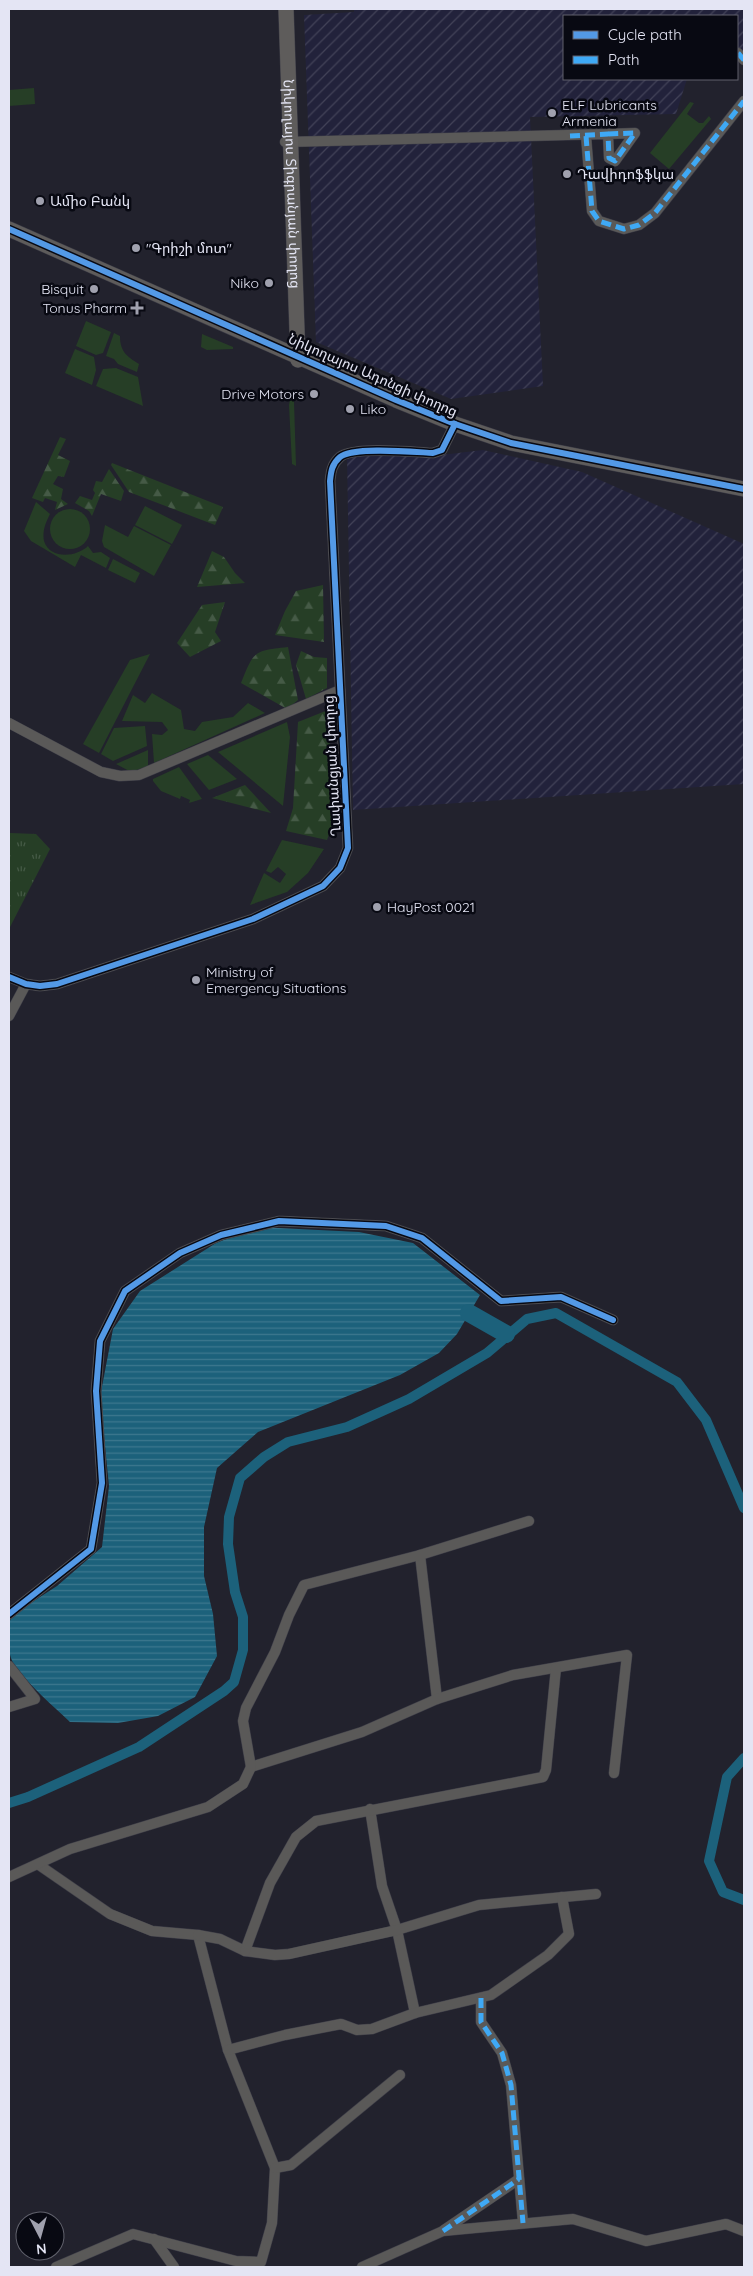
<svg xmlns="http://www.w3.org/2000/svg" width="753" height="2276" viewBox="0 0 753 2276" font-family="Quicksand,'Noto Sans Armenian',sans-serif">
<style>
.industrial{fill:url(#industrial-furrows)}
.grass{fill:#263e26}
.forest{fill:url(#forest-firs)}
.park{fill:url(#park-tufts)}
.water{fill:url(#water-rules)}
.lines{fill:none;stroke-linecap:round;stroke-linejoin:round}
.canal{stroke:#1c617b;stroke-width:10}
.river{stroke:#1c617b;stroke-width:18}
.street-casing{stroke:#3e3e48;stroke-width:11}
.secondary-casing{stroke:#3e3e48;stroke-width:16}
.street{stroke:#5a5958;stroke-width:10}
.secondary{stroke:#5e5c5b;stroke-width:15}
.quiet{stroke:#3fa9f5;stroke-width:5;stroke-dasharray:10 5;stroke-linecap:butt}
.cycleway-casing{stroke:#080912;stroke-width:9}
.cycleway{stroke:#5399e6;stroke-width:6}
.poi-dot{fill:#a0a1ae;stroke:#080912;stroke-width:2}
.labels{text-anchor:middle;stroke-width:5;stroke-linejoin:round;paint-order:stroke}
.poi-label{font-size:14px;fill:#e4e5f4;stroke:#080912;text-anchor:start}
.street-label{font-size:14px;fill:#e4e5f4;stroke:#080912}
</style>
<defs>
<pattern id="industrial-furrows" width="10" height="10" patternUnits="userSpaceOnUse" patternTransform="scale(1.25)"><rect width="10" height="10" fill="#22223b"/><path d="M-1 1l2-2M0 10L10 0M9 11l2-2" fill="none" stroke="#424258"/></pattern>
<pattern id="forest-firs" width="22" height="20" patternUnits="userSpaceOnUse" patternTransform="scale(1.25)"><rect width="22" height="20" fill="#263e26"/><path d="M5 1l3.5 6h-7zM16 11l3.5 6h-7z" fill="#455a46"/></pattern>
<pattern id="park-tufts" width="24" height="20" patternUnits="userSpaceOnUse" patternTransform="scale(1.25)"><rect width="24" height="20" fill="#263e26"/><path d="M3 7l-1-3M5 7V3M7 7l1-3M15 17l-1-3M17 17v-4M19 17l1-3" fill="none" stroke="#455a46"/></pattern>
<pattern id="water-rules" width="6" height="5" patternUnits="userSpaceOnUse" patternTransform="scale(1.25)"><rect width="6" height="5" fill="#1c617b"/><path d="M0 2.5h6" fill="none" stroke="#3d788e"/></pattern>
</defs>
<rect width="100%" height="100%" fill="#22222d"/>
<g class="industrial">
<polygon points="354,9 744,9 744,54 744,51 737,51 737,16 564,16 564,79 687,79 676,114 530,117 543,386 451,399 316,342 304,15 354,12"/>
<polygon points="483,450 582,472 744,544 744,784 353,810 347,455 433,456"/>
</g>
<g class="grass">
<polygon points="34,88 35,104 9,106 9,90"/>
<polygon points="690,102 694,103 687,114 699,123 703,123 709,116 711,119 669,169 650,153"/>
<polygon points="86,321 111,332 103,353 96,355 76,346"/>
<path d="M 114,333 L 120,336 C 120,351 126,356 139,364 L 137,372 L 118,364 L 114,359 L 106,356 Z"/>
<polygon points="202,334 233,347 233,349 207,350 201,347"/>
<polygon points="75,349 94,357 96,370 92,385 65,373"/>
<polygon points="116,368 138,377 143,406 96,386 103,369"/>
<polygon points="291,394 294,401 296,466 292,464 289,405"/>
<path d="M 36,502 L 50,514 C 46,522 42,531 44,541 C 50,560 77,557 88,546 L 93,553 L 101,552 L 110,558 L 106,568 L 81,555 L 75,567 L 31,541 L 24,531 Z"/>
<polygon points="145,506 182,525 172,544 135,525"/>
<circle cx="70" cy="529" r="20"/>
<polygon points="105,525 128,537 134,526 171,545 154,576 104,547 102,541"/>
<polygon points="113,559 140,573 135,583 108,570"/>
<polygon points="150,654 99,753 83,744 130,660"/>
<polygon points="152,693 181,710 184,729 195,731 202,722 233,717 248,703 265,713 154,763 152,734 162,735 168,730 162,722 122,721 133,695 145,703"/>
<polygon points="287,722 290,737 283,806 218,752"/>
<polygon points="145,726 147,746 113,761 101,754 114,728"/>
<polygon points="148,750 148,766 131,772 116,764"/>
<polygon points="208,755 237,779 209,790 187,764"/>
<polygon points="179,767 202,799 189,803 190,800 181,796 180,799 161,791 153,781 153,779"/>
<polygon points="282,840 324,849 308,873 287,892 250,905 264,873 280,883 286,874 278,867 271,873 266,871"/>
</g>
<g class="forest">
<polygon points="60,437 66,439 58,455 70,461 64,477 58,476 53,484 63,489 61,499 68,504 55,510 57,502 45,498 43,502 32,498"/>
<polygon points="112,463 223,507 215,525 129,492 111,465"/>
<polygon points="109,469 124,491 121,501 101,494 92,516 89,511 75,503 80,496 92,500 95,493 93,490 96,481 102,482"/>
<polygon points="212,551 224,557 235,573 245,583 197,587"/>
<polygon points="323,585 324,642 275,635 285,611 296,591"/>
<polygon points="225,602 215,632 221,641 190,657 177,643 202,605"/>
<path d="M 288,647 L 298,700 L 287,709 L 241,683 C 254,651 253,651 288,647 Z"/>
<polygon points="301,651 314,657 327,658 327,688 306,699 296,665"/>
<polygon points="328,710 334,820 327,840 286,831 293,808 298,722"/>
<polygon points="245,785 271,813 212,798"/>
</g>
<polygon class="park" points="10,833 36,834 50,849 9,929"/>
<path class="water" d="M 258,1227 L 359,1232 L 413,1243 L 480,1295 L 457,1334 L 439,1353 L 400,1375 L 258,1432 L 217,1468 L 204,1527 L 204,1576 L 213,1614 L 217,1656 L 195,1697 L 158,1716 L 118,1723 L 70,1722 C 52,1705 31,1687 16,1667 C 6,1655 6,1629 12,1615 L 57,1586 L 102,1547 L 109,1486 L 100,1397 L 113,1329 L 140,1291 L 216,1243 Z"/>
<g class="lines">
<g class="canal">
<polyline points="744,1758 727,1777 709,1861 723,1892 744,1900"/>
<polyline points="9,1803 28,1797 139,1747 224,1691 234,1682 243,1650 243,1617 235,1592 228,1544 229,1517 240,1478 264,1457 288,1442 347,1427 409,1399 487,1353 527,1319 556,1313 677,1382 706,1420 744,1508"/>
</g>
<polyline class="river" points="469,1313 506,1334"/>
<g class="street-casing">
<g id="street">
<polyline points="738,53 744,60"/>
<polyline points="586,136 592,211 599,221 624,229 639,225 655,213 744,101"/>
<polyline points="285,142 608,134 609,158 615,161 635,133 608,134"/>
<polyline points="9,723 101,772 120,776 139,775 340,690"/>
<path d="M 9,977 L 26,984 L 40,986 L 57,984 L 253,919 L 323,886 L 340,868 L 348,848 L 330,481 C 331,471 332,464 340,457 C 353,446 414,452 433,453 L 442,450 L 455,424"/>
<polyline points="9,1016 26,984"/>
<polyline points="420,1555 437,1699"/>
<polyline points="9,1614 91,1549 102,1483 96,1391 100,1341 125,1291 180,1253 221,1235 279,1221 386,1226 422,1238 501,1301 561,1297 613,1320"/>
<polyline points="9,1666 35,1699 9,1707"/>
<polyline points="251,1767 362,1732 437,1699 513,1675 627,1655 614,1773"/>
<polyline points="370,1809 382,1886 397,1930 415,2013"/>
<polyline points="39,1865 110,1914 152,1931 198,1935 228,2050 275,2168 272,2223 261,2262 236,2261 133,2234 56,2267"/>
<polyline points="9,1877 70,1849 208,1807 243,1784 251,1767 243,1721 246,1708 275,1652 289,1615 304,1585 420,1555 529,1521"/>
<polyline points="198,1935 220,1939 245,1951 275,1955 289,1954 397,1930 479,1905 596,1894"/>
<polyline points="245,1951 270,1883 296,1837 316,1821 543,1777 546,1770 556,1668"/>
<polyline points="481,1998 481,2022 502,2053 511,2085 523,2223"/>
<polyline points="228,2050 285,2035 341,2024 357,2030 372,2029 415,2013 491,1995 548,1955 569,1934 562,1897"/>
<polyline points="275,2168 291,2165 400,2075"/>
<polyline points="444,2230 519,2179"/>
<polyline points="154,2239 174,2267"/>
<polyline points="362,2267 443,2231 573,2219 646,2241 726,2224 744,2231"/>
</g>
</g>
<g class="secondary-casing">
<g id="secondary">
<path id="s1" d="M 286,9 L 298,360"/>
<polyline points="9,229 396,400 455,424 511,443 744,489"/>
</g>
</g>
<use href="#street" class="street"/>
<use href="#secondary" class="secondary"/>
<g class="quiet">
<polyline points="738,53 744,60"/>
<polyline points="570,136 608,134 609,158 615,161 635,133 608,134"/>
<polyline points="586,136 592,211 599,221 624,229 639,225 655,213 744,101"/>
<polyline points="481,1998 481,2022 502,2053 511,2085 523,2223"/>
<polyline points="443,2231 519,2179"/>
</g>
<g class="cycleway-casing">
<g id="cycleway">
<polyline points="9,229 396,400 455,424 511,443 744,489"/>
<path d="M 9,977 L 26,984 L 40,986 L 57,984 L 253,919 L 323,886 L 340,868 L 348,848 L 330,481 C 331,471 332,464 340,457 C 353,446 414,452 433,453 L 442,450 L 455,424"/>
<polyline points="9,1614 91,1549 102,1483 96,1391 100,1341 125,1291 180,1253 221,1235 279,1221 386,1226 422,1238 501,1301 561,1297 613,1320"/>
</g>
</g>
<use href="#cycleway" class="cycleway"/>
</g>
<g class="poi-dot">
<circle cx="552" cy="113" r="5"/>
<circle cx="567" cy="174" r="5"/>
<circle cx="40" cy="201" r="5"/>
<circle cx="136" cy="248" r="5"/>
<circle cx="269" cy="283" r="5"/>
<circle cx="94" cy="289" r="5"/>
<path d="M134.5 300.5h5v5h5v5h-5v5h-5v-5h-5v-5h5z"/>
<circle cx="314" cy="394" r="5"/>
<circle cx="350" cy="409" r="5"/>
<circle cx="377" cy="907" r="5"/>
<circle cx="196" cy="980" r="5"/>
</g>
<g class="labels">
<g class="poi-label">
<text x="562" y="110">ELF Lubricants<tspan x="562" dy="16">Armenia</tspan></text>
<text x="577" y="179">Դավիդոֆֆկա</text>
<text x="50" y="206">Ամիօ Բանկ</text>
<text x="146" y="253">"Գրիշի մոտ"</text>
<text x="259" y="288" text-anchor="end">Niko</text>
<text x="84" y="294" text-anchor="end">Bisquit</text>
<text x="127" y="313" text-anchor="end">Tonus Pharm</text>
<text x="304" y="399" text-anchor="end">Drive Motors</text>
<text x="360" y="414">Liko</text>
<text x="387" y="912">HayPost 0021</text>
<text x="206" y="977">Ministry of<tspan x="206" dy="16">Emergency Situations</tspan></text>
</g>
<g class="street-label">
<text dy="5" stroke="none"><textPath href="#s1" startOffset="175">Նիկողայոս Տիգրանյան փողոց</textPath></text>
<text transform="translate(373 375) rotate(24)" y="5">Նիկողայոս Ադոնցի փողոց</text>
<text transform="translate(332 766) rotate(-93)" y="5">Ղափանցյան փողոց</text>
</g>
</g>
<rect width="753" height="2276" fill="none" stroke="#e4e5f4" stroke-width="20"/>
<rect x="563" y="15" width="175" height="65" fill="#080912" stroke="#60616c"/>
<rect x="573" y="31" width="25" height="8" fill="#5399e6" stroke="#60616c"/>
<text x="608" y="40" font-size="15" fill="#e4e5f4">Cycle path</text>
<rect x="573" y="56" width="25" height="8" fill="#3fa9f5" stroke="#60616c"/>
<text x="608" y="65" font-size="15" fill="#e4e5f4">Path</text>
<g transform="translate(40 2236) rotate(174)"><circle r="24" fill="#080912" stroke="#60616c"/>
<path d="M0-4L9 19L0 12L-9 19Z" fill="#a0a1ae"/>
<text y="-8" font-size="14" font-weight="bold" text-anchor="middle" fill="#e4e5f4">N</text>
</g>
</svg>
